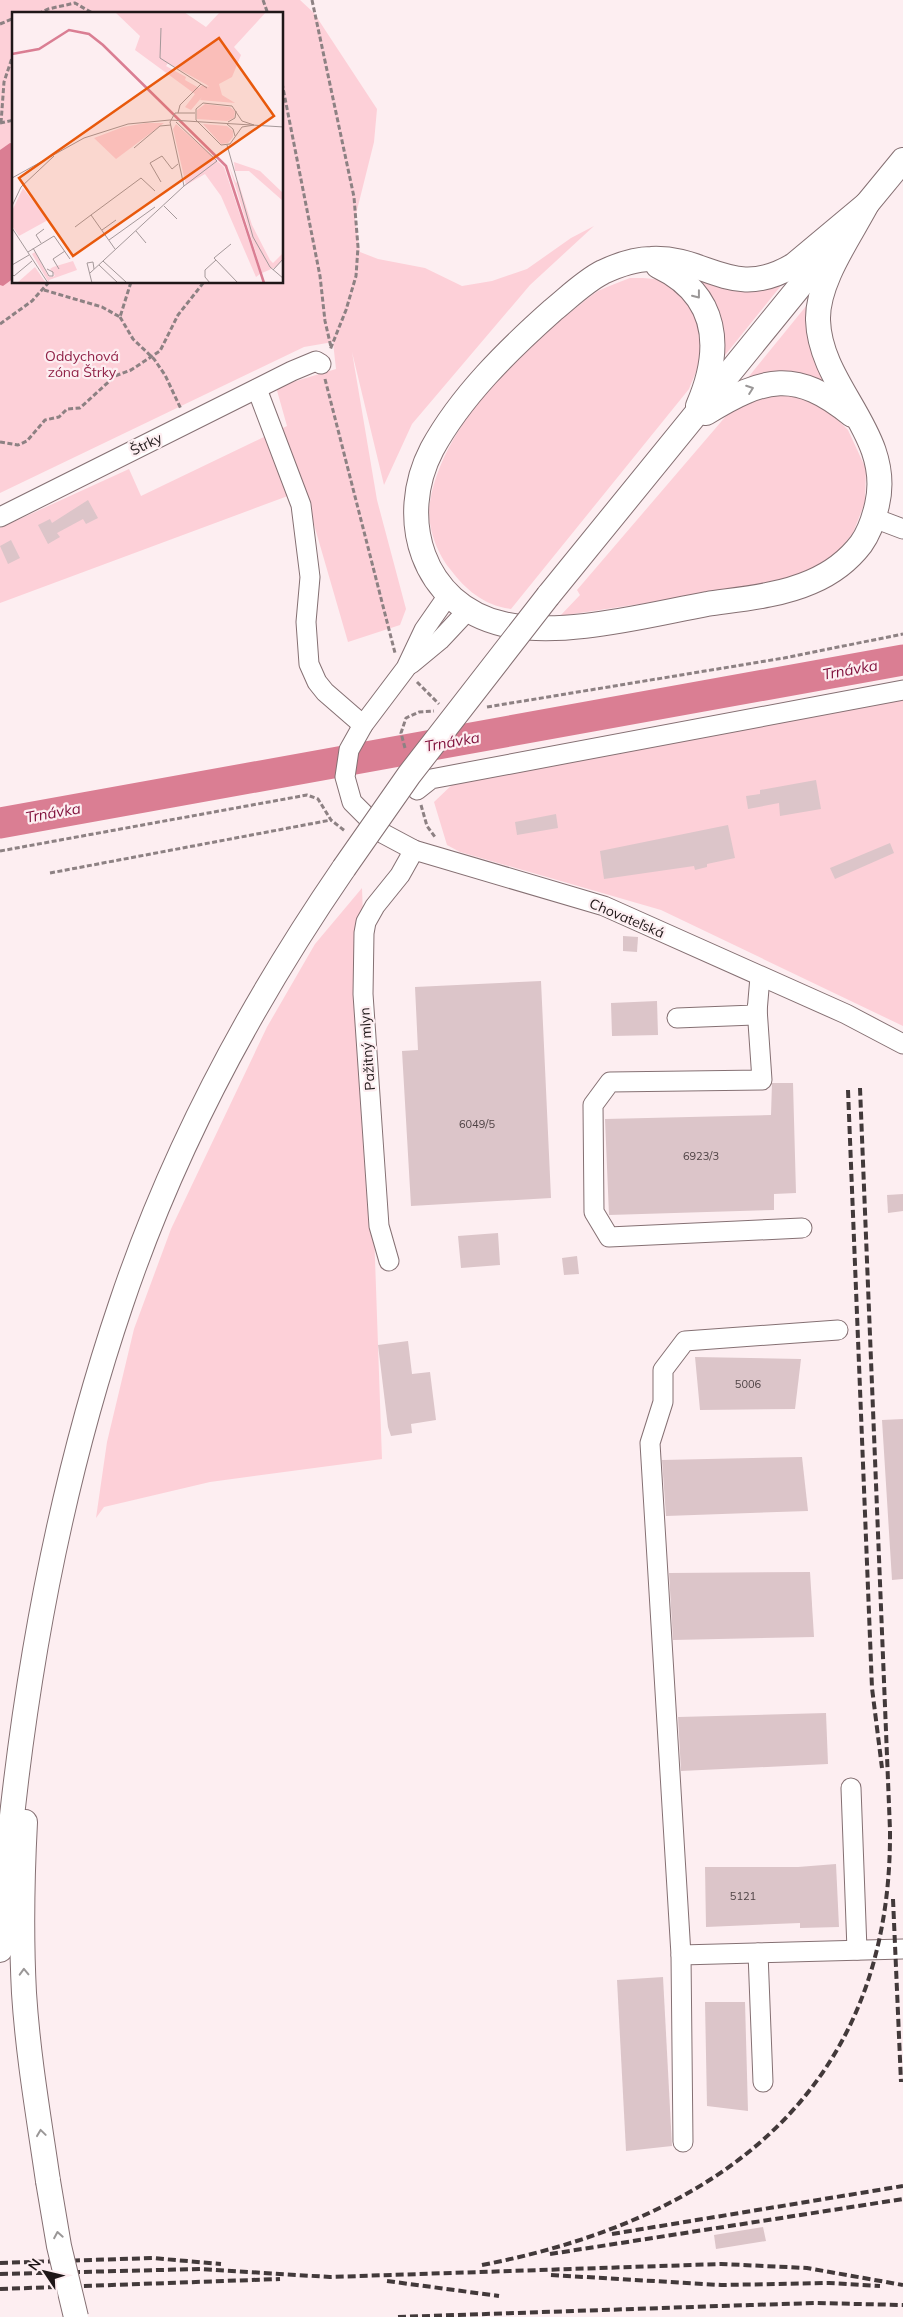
<svg xmlns="http://www.w3.org/2000/svg" width="903" height="2317" viewBox="0 0 903 2317" font-family="Mulish,sans-serif">
<style>
.green{fill:#fdd0d8;fill-rule:evenodd}
.water{fill:#da7e93}
.lines{fill:none;stroke-linecap:round;stroke-linejoin:round}
.river{stroke:#da7e93;stroke-width:31}
.building{fill:#dcc5c9}
.minor-casing{stroke:#857073;stroke-width:21}
.major-casing{stroke:#857073;stroke-width:26}
.path{stroke:#8d8183;stroke-width:3;stroke-dasharray:5 2.5;stroke-linecap:butt}
.minor{stroke:#fff;stroke-width:19}
.major{stroke:#fff;stroke-width:24}
.rail{stroke:#42393a;stroke-width:4;stroke-dasharray:8 4;stroke-linecap:butt}
.major-bridge-casing{stroke:#857073;stroke-width:26;stroke-linecap:butt}
.major-bridge{stroke:#fff;stroke-width:24}
.oneway{stroke:#9a9797}
.labels{text-anchor:middle;stroke-width:4.5;stroke-linejoin:round;paint-order:stroke}
.number-label{font-size:11px;fill:#4e4244}
.park-label{font-size:14px;fill:#912348;stroke:#fdeef1}
.street-label{font-size:14px;fill:#1f1718;stroke:#fdeef1}
.water-label{font-size:15px;font-style:italic;fill:#7f0d39;stroke:#fdeef1}
.inset-river{fill:none;stroke:#da7e93;stroke-width:2.5}
.inset-road{fill:none;stroke:#a4989a;stroke-width:1}
.view{fill:#e8590c;fill-opacity:0.15;stroke:#e8590c;stroke-width:2.5}
.inset-edge{fill:none;stroke:#1f1718;stroke-width:2.5}
</style>
<rect width="100%" height="100%" fill="#fdeef1"/>
<g class="green">
<path d="M 0,0 L 300,0 L 314,13 L 377,109 L 374,142 L 355,218 L 360,252 L 378,259 L 425,268 L 462,286 L 492,281 L 527,269 L 571,238 L 594,226 L 530,285 L 412,424 L 384,485 L 352,352 L 377,500 L 406,609 L 400,625 L 348,642 L 304,490 L 0,603 L 0,528 L 129,469 L 141,496 L 287,426 L 276,387 L 336,369 L 333,342 L 304,347 L 0,493 ZM 14,14 L 282,14 L 282,282 L 14,282 Z"/>
<path d="M 630,278 C 668,277 684,283 697,320 C 699,327 704,335 704,342 C 703,359 695,374 689,389 L 511,609 C 483,605 466,590 450,569 C 436,552 426,523 430,502 C 442,429 512,358 568,314 C 578,307 588,297 598,291 C 608,286 620,282 630,278 Z"/>
<path d="M 699,279 L 784,282 L 722,359 C 720,345 725,330 720,316 C 716,302 702,289 699,279 Z"/>
<polygon points="811,300 830,387 746,380"/>
<polygon points="772,394 796,394 822,404 848,430 866,469 865,502 853,533 829,562 792,579 726,591 560,616 580,595 577,590 726,416 749,401"/>
<polygon points="903,693 903,1026 661,910 460,852 447,845 434,802 456,781"/>
<polygon points="362,888 382,1459 210,1482 104,1507 96,1518 107,1442 134,1329 171,1229 267,1027 315,944"/>
</g>
<polygon class="water" points="10,143 14,144 14,278 3,286 0,285 0,150"/>
<g class="lines">
<polyline class="river" points="0,823 903,660"/>
</g>
<g class="building">
<polygon points="88,500 98,518 86,524 83,519 57,533 60,537 48,544 38,525 50,519 52,523"/>
<polygon points="11,540 20,558 8,564 0,546"/>
<polygon points="816,780 821,809 780,816 779,803 748,809 746,796 760,794 760,790"/>
<polygon points="556,814 558,828 517,835 515,822"/>
<polygon points="728,825 735,858 707,864 707,867 695,870 694,866 604,879 600,851"/>
<polygon points="890,843 894,853 835,879 830,868"/>
<polygon points="623,936 638,937 637,952 623,951"/>
<polygon points="541,981 551,1198 411,1206 402,1051 418,1050 415,987"/>
<polygon points="657,1001 658,1035 612,1036 611,1003"/>
<polygon points="772,1083 793,1083 796,1193 774,1194 774,1210 609,1215 605,1119 771,1115"/>
<polygon points="903,1194 903,1211 888,1213 887,1195"/>
<polygon points="498,1233 500,1265 461,1268 458,1236"/>
<polygon points="577,1256 579,1274 564,1275 562,1258"/>
<polygon points="408,1341 412,1374 430,1372 436,1420 411,1424 412,1433 391,1436 388,1427 378,1345"/>
<polygon points="695,1357 801,1359 795,1409 700,1410"/>
<polygon points="903,1419 903,1579 892,1580 882,1420"/>
<polygon points="802,1457 808,1511 666,1516 662,1460"/>
<polygon points="810,1572 814,1637 673,1640 669,1573"/>
<polygon points="826,1713 828,1764 681,1771 678,1717"/>
<polygon points="836,1864 839,1927 800,1928 800,1923 706,1927 705,1867 798,1867"/>
<polygon points="663,1977 672,2146 626,2151 617,1980"/>
<polygon points="705,2002 745,2002 748,2111 707,2106"/>
<polygon points="763,2227 766,2241 716,2249 714,2235"/>
</g>
<g class="lines">
<g class="minor-casing">
<g id="minor">
<polyline points="257,389 301,505 310,577 306,622 309,664 317,682 325,692 363,725"/>
<polyline points="0,517 292,371 316,361 321,364"/>
<polyline points="874,518 903,529"/>
<polyline points="449,594 424,630 406,668 363,725 349,750 345,777 352,802 384,834 414,850 604,906 846,1014 903,1044"/>
<polyline points="411,664 440,640 469,609"/>
<polyline points="417,790 431,779 903,690"/>
<polyline points="757,1008 762,1080 610,1082 593,1105 594,1212 609,1237 802,1228"/>
<polyline points="677,1018 754,1015 757,1012 760,977"/>
<polyline points="389,1261 379,1226 363,994 364,933 366,922 375,906 400,875 414,850"/>
<polyline points="838,1330 685,1341 663,1370 663,1402 650,1443 681,1955 903,1949"/>
<polyline points="851,1788 857,1950"/>
<polyline points="758,1953 763,2082"/>
<polyline points="681,1955 683,2142"/>
</g>
</g>
<g class="major-casing">
<g id="major">
<path d="M 867,204 C 849,238 817,282 818,320 C 820,388 894,434 877,505 C 874,518 869,533 861,544 C 848,561 830,574 811,582 C 779,596 741,599 707,604 C 647,615 562,638 503,624 C 422,605 396,518 432,449 C 461,396 508,350 553,310 C 569,297 585,281 603,272 C 618,265 635,259 651,259 C 707,256 732,302 794,265 Z"/>
<polyline points="857,216 903,160"/>
<path d="M 658,266 C 719,295 723,348 698,406"/>
<path d="M 706,413 C 764,377 796,369 852,415"/>
<polyline points="548,596 831,248"/>
<path d="M 25,1822 C 22,1879 21,1936 24,1993 C 28,2056 39,2119 48,2181"/>
<path d="M 0,1950 C 15,1733 51,1510 121,1304 C 173,1149 252,1002 344,868"/>
</g>
</g>
<g class="path">
<polyline points="263,0 268,14"/>
<polyline points="312,0 354,197 358,247 356,276 346,310 330,350"/>
<polyline points="38,14 48,9 75,3 94,14"/>
<polyline points="0,24 14,18"/>
<polyline points="282,83 320,276 325,321 331,347"/>
<polyline points="0,123 14,120"/>
<polyline points="1,123 4,82 14,52"/>
<polyline points="44,290 102,307 120,317 131,282"/>
<polyline points="120,317 133,339 154,359 165,375 181,409"/>
<polyline points="0,324 32,301 49,282"/>
<polyline points="325,379 395,653"/>
<polyline points="0,442 18,445 27,441 45,420 59,417 67,409 80,408 115,376 131,370 160,351 178,315 204,282"/>
<polyline points="417,682 439,704"/>
<polyline points="487,707 784,658 903,634"/>
<polyline points="405,748 401,733 406,718 419,712 434,711"/>
<polyline points="421,805 427,826 435,837"/>
<polyline points="0,851 307,795 318,799 331,820 345,831"/>
<polyline points="50,873 331,820"/>
</g>
<use href="#minor" class="minor"/>
<use href="#major" class="major"/>
<g class="rail">
<polyline points="848,1090 872,1688 882,1768"/>
<polyline points="893,1899 901,2082"/>
<polyline points="612,2234 903,2186"/>
<polyline points="550,2254 903,2199"/>
<polyline points="0,2263 152,2258 221,2264"/>
<path d="M 482,2265 C 720,2219 892,2090 890,1830 L 860,1088"/>
<polyline points="0,2274 200,2269 330,2277 721,2264 807,2268 903,2285"/>
<polyline points="551,2275 721,2285 829,2283 880,2286"/>
<polyline points="387,2281 499,2296"/>
<polyline points="0,2289 280,2279"/>
<polyline points="398,2317 750,2305 815,2303 903,2305"/>
</g>
<g class="major-bridge-casing">
<g id="major-bridge">
<polyline points="344,868 409,775 548,596"/>
<polyline points="48,2181 59,2246 76,2317"/>
</g>
</g>
<use href="#major-bridge" class="major-bridge"/>
</g>
<defs><path id="oneway-chevron" d="M-2-3.5L2.5 0L-2 3.5" fill="none" stroke-width="1.6" stroke-linecap="round" stroke-linejoin="round" transform="scale(1.25)"/></defs>
<g class="oneway">
<use href="#oneway-chevron" transform="translate(697 295) rotate(52)"/>
<use href="#oneway-chevron" transform="translate(750 389) rotate(-20)"/>
<use href="#oneway-chevron" transform="translate(24 1972) rotate(-92)"/>
<use href="#oneway-chevron" transform="translate(41 2133) rotate(-98)"/>
<use href="#oneway-chevron" transform="translate(58 2235) rotate(-100)"/>
</g>
<g class="labels">
<g class="number-label">
<text x="477" y="1128">6049/5</text>
<text x="701" y="1160">6923/3</text>
<text x="748" y="1388">5006</text>
<text x="743" y="1900">5121</text>
</g>
<g class="park-label">
<text x="82" y="361">Oddychová<tspan x="82" dy="16">zóna Štrky</tspan></text>
</g>
<g class="street-label">
<text transform="translate(146 444) rotate(-26)" y="5">Štrky</text>
<text transform="translate(627 918) rotate(23)" y="5">Chovateľská</text>
<text transform="translate(367 1049) rotate(-94)" y="5">Pažitný mlyn</text>
</g>
<g class="water-label">
<text transform="translate(850 670) rotate(-10)" y="5">Trnávka</text>
<text transform="translate(452 742) rotate(-10)" y="5">Trnávka</text>
<text transform="translate(53 813) rotate(-10)" y="5">Trnávka</text>
</g>
</g>
<g transform="translate(12 12)">
<rect width="271" height="271" fill="#fdeef1"/>
<path d="M 172,0 L 194,15 L 208,0 L 254,0 L 222,35 L 229,43 L 220,65 L 207,72 L 210,83 L 223,91 L 188,88 L 190,85 L 179,98 L 173,95 L 183,82 L 123,38 L 128,24 L 104,1 ZM 156,51 L 195,73 L 197,75 L 190,73 L 187,76 L 173,68 L 174,65 L 154,54 ZM 193,92 L 218,95 L 223,99 L 222,106 L 215,109 L 185,107 L 185,98 ZM 134,111 L 152,111 L 104,147 L 82,126 L 111,115 ZM 164,112 L 212,155 L 248,262 L 244,265 L 209,184 L 193,162 L 174,173 L 161,117 ZM 191,112 L 215,114 L 221,119 L 221,125 L 216,131 L 209,132 ZM 222,150 L 248,159 L 271,181 L 271,189 L 237,159 L 223,159 ZM 217,154 L 224,171 L 226,169 L 240,213 L 258,248 L 261,251 L 271,241 L 271,247 L 264,255 L 250,261 ZM 11,176 L 36,208 L 7,224 L 0,214 L 0,199 ZM 23,240 L 37,265 L 43,264 L 38,257 L 41,255 L 61,249 L 65,258 L 37,268 L 37,271 L 20,242 ZM 23,255 L 34,271 L 5,271 Z" fill="#fdd0d8" fill-rule="evenodd"/>
<path class="inset-river" d="M 0,42 L 27,37 L 57,18 L 77,22 L 91,33 L 214,154 L 252,271"/>
<path class="inset-road" d="M 149,16 L 148,46 L 195,76M 191,91 L 220,94 L 230,109 L 242,113 L 230,115 L 218,132 L 209,133 L 184,108 L 184,97 ZM 166,101 L 168,93 L 189,72M 164,110 L 205,149 L 172,174M 216,110 L 223,106 L 224,99M 215,112 L 221,117 L 223,124M 215,133 L 241,225 L 258,255 L 272,267M 122,136 L 148,114 L 159,113M 0,166 L 72,126 L 116,112 L 158,108 L 272,115M 149,170 L 138,151 L 150,144 L 160,157 L 166,152M 0,194 L 9,175 L 42,144M 152,194 L 165,207M 63,215 L 79,203M 0,216 L 36,271M 90,218 L 104,208M 124,219 L 134,231M 97,228 L 143,195M 29,231 L 24,223 L 32,217M 219,232 L 202,246 L 226,271M 21,236 L 37,264 L 41,264 L 41,260 L 35,257M 103,237 L 79,203 L 129,166 L 143,179M 16,240 L 42,224 L 58,247M 91,249 L 114,270M 0,253 L 17,243M 87,253 L 106,271M 47,257 L 41,247 L 53,239M 261,258 L 272,246M 78,261 L 172,174 L 158,110 L 163,101 L 183,101M 0,262 L 2,264 L 20,249M 80,271 L 75,251 L 81,250 L 82,257M 198,271 L 193,265 L 193,258 L 204,248"/>
<path class="view" d="M 207,26 L 262,104 L 61,244 L 7,166 Z"/>
<rect width="271" height="271" class="inset-edge"/>
</g>
<g transform="translate(45 2272) rotate(305)" stroke="#fdeef1" stroke-width="4" paint-order="stroke">
<path d="M0-4L9 19L0 12L-9 19Z" fill="#1f1718"/>
<text y="-8" font-size="14" font-weight="bold" text-anchor="middle" fill="#1f1718">N</text>
</g>
</svg>
